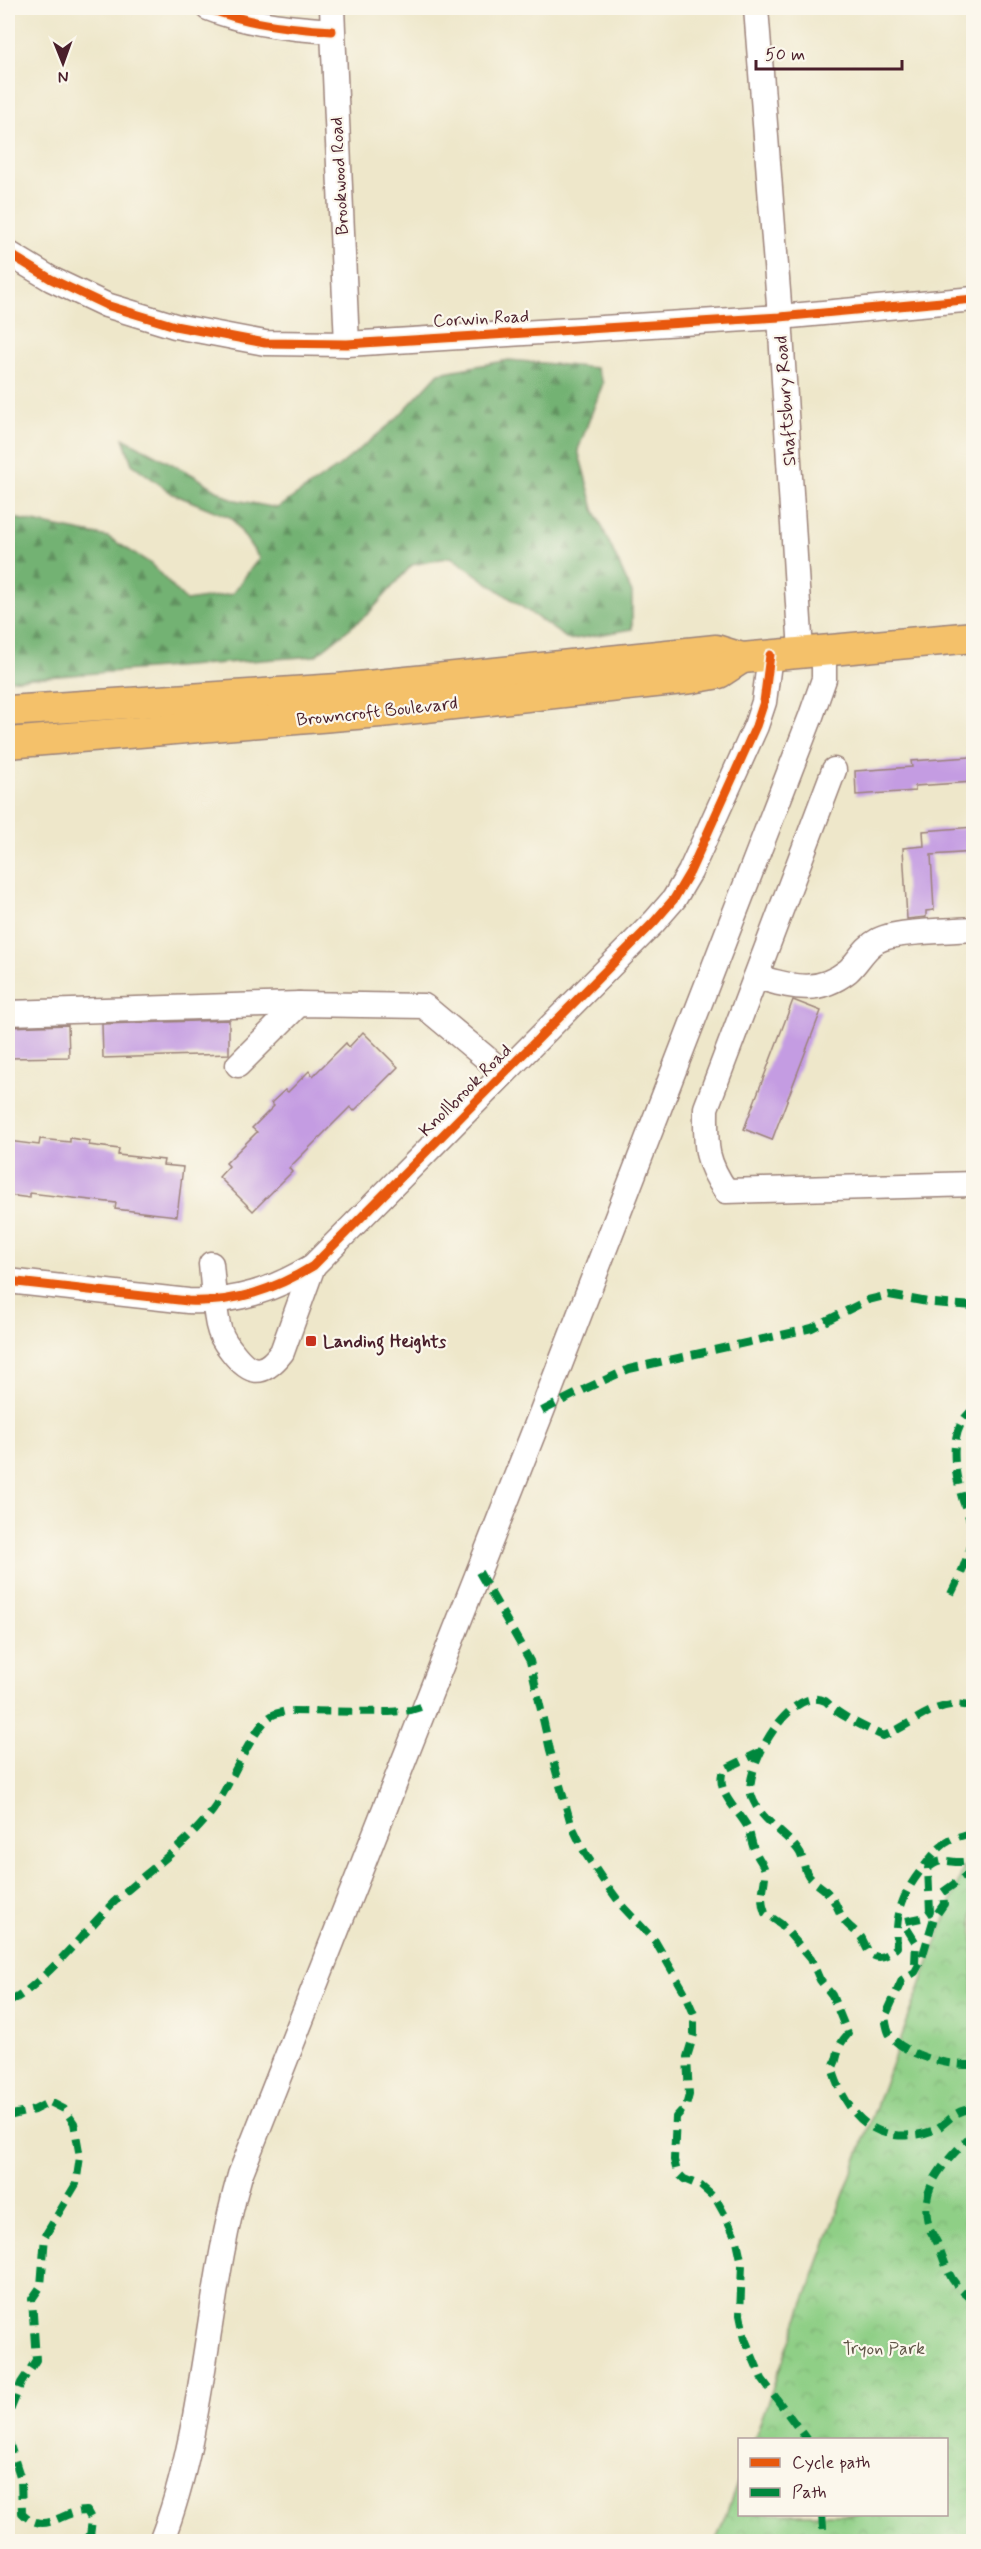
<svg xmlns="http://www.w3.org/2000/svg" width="981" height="2549" viewBox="0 0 981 2549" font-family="Mynerve,sans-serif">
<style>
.forest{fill:url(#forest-firs);stroke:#5e684f;stroke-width:1.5}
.park{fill:url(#park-crowns);stroke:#6c7758;stroke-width:1.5}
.building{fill:#c49ce2}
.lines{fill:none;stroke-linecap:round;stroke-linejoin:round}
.minor-casing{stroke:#9c837a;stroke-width:27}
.major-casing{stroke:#9c837a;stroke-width:33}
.minor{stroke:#fff;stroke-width:24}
.major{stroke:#f4c16a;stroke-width:30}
.quiet{stroke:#00873e;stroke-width:8;stroke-dasharray:15 8;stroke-linecap:butt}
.cycleway-casing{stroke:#fbf7ec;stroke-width:13}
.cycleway{stroke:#e8590c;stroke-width:9}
.poi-dot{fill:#c8321e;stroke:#fbf7ec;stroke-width:2}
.labels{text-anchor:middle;stroke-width:4.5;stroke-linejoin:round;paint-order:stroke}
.street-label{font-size:18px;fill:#4a1f2b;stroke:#fbf7ec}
.poi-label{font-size:18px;font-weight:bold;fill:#4a1f2b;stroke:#fbf7ec;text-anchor:start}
.park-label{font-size:18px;fill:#5f5446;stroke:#fbf7ec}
</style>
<defs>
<pattern id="forest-firs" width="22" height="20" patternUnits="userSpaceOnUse" patternTransform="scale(1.5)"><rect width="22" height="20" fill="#73b273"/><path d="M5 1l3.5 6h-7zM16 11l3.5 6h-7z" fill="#60905f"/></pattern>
<pattern id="park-crowns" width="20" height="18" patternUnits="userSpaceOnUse" patternTransform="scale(1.5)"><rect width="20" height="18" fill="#8fcf86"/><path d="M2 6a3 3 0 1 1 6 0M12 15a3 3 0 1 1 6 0" fill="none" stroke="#7db174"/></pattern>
</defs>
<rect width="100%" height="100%" fill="#fbf7ec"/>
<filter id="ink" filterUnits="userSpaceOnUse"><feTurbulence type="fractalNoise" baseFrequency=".0167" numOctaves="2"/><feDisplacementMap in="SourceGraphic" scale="12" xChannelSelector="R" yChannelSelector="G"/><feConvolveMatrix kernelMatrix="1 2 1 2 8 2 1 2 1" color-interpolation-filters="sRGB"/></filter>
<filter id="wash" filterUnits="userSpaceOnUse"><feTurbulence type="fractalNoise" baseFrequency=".008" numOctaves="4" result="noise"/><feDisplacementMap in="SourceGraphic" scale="24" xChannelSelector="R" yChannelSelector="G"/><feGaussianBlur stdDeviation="1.35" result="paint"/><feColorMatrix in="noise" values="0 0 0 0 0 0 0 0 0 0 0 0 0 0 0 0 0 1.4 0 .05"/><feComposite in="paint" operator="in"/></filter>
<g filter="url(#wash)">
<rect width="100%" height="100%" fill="#eee7ca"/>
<polygon class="forest" points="509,360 596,368 603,383 578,450 594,509 632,593 632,629 569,640 451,557 412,565 369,613 315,656 8,680 8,517 108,537 150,563 186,601 232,594 259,558 232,518 173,494 132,464 123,438 193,475 231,499 277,508 338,467 395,420 439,373"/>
<polygon class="park" points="973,1842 973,2541 716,2541 739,2479 740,2514 946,2514 946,2440 754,2439"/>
<g id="blocks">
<g class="building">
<polygon points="971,757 973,782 915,786 915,791 856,795 855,771 912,767 911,761"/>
<polygon points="974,827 974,852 931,855 934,910 926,911 926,917 907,919 903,848 924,846 923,831"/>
<polygon points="793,1000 821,1011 772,1140 744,1129"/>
<polygon points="229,1020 229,1054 103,1058 102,1024"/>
<polygon points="68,1025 69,1057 8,1058 8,1027"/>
<polygon points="363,1032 398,1067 354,1111 350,1107 289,1168 292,1172 253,1211 219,1177 229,1166 226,1163 257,1132 252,1128 274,1106 271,1103 285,1090 288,1092 309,1071 313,1076 346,1043 349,1047"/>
<polygon points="70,1138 90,1141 89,1145 119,1149 118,1155 164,1160 163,1165 183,1167 177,1216 115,1209 116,1203 30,1193 30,1198 8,1195 8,1141 39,1145 40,1139 70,1142"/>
</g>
</g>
</g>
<g filter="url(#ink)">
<use href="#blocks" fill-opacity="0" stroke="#9c837a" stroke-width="1.5"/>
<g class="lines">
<g class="minor-casing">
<g id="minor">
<path d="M 208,8 C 248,24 289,28 332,31"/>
<polyline points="332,8 347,344"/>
<polyline points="756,8 780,317 801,652"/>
<polyline points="8,253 51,279 106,305 175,326 265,343 347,344 780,317 974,299"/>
<path d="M 834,770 L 706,1108 C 706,1145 704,1159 726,1191 L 974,1184"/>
<path d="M 756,977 C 791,986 816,996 848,971 C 858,962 865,947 877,941 C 894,930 952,931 974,929"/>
<polyline points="8,1013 299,1004 424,1006 504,1073"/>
<polyline points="238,1065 299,1004"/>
<path d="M 211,1264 C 213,1284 214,1306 218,1325 C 220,1335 225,1343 231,1350 C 249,1374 262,1378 282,1352 L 313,1266"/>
<path d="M 8,1281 L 188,1301 C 235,1303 274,1290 313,1266 L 654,922 L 674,899 L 690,872 L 756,726 L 764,702 L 770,655"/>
<path d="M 161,2542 C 206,2428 206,2293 240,2175 L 542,1411 L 811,716 L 824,679 L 824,650"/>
</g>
</g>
<g class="major-casing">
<g id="major">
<polyline points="8,711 338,689 716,650 742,658 974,637"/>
<polyline points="8,743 380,712 692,678 719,673 742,658"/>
</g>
</g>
<use href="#minor" class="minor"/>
<use href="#major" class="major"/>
<g class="quiet">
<polyline points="542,1411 587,1388 629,1369 812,1328 868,1300 889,1295 933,1303 974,1306"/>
<polyline points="479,1572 530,1661 550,1750 571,1824 585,1853 603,1880 623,1907 655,1941 684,1991 694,2014 694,2034 687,2057 689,2095 686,2106 676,2117 674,2160 677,2172 684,2179 701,2186 716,2199 727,2219 737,2241 742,2264 740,2315 745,2339 762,2379 807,2440"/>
<path d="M 951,1594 C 961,1574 970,1555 972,1532 C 972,1522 966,1510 963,1501 C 954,1472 946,1429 974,1409"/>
<path d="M 974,1708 C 941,1694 912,1726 883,1736 C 867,1728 849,1720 835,1710 C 831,1708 828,1702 825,1701 C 790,1684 744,1769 751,1794 C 758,1819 784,1831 798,1850 C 804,1857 803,1868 808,1875 C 814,1884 825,1887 831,1897 C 836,1903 838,1910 842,1917 C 846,1925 855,1930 861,1937 C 864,1941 866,1949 870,1953 C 880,1962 890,1954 897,1947 C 895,1915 902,1894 922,1869 C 939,1847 945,1838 974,1833"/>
<path d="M 762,1751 L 723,1770 C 715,1793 739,1810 748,1828 C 751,1837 752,1847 757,1855 C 761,1863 766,1867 765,1876 C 764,1891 759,1897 765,1913 L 781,1924 L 811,1959 L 820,1980 L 832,1995 L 848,2034 C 833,2050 841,2056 832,2068 C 844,2107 867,2140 912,2135 C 920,2135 931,2132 938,2128 C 950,2119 957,2109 974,2109"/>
<path d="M 974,1870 L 943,1892 L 944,1904 L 934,1918 L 921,1961 L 915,1972 L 902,1980 L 885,2017 C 886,2022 887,2031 890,2035 C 905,2056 949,2066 974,2065"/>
<path d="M 915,1964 L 916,1943 L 906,1927 L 906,1921 L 921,1918 L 930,1912 L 928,1868 C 946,1853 952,1868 974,1859"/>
<path d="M 8,2002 C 36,1992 89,1927 113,1903 C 146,1872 186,1846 213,1810 C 229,1788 253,1725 273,1715 C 277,1713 282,1712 286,1711 L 389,1712 L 411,1710 L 427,1705"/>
<polyline points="8,2116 34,2110 50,2102 64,2109 74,2123 80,2157 76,2184 45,2236 41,2286 32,2299 36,2360 21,2383 8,2416"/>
<path d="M 974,2132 C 948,2161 917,2184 929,2227 C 931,2234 937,2240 939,2247 C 949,2273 949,2283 974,2300"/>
<path d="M 8,2439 L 21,2479 L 22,2513 C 46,2537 60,2510 87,2511 L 92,2520 L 90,2536 L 79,2542"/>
<polyline points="822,2514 824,2542"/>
</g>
<g class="cycleway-casing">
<g id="cycleway">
<path d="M 208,8 C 248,24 289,28 332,31"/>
<polyline points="8,253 51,279 106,305 175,326 265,343 347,344 780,317 974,299"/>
<path d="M 8,1281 L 188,1301 C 235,1303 274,1290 313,1266 L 654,922 L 674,899 L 690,872 L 756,726 L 764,702 L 770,655"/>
</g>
</g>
<use href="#cycleway" class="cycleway"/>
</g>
</g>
<rect class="poi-dot" x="305" y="1335" width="12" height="12" rx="3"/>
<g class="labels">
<g class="street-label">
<text transform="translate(339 176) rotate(-93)" y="6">Brookwood Road</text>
<text transform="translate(481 318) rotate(-3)" y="6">Corwin Road</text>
<text transform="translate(785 401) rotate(-94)" y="6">Shaftsbury Road</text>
<text transform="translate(377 711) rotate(-6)" y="6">Browncroft Boulevard</text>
<text transform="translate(465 1090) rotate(-45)" y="6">Knollbrook Road</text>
</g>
<g class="poi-label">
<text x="323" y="1347">Landing Heights</text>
</g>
<g class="park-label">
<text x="884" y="2354">Tryon Park</text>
</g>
</g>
<rect width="981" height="2549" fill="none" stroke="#fbf7ec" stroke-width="30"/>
<rect x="738" y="2438" width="210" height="78" fill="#fbf7ec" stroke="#b4a19f" stroke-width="1.5"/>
<rect x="750" y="2458" width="30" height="9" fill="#e8590c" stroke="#b4a19f" stroke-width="1.5"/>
<text x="792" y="2468" font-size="18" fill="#4a1f2b">Cycle path</text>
<rect x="750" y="2488" width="30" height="9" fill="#00873e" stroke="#b4a19f" stroke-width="1.5"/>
<text x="792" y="2498" font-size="18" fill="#4a1f2b">Path</text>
<g transform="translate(63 63) rotate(179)" stroke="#fbf7ec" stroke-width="4.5" paint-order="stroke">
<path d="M0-4.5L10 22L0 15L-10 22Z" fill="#4a1f2b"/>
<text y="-9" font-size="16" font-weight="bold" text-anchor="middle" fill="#4a1f2b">N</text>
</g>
<path d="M756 60v9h146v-9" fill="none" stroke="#4a1f2b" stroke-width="3"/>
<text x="765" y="60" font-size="18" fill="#4a1f2b" stroke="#fbf7ec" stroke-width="4.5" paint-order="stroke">50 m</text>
</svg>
